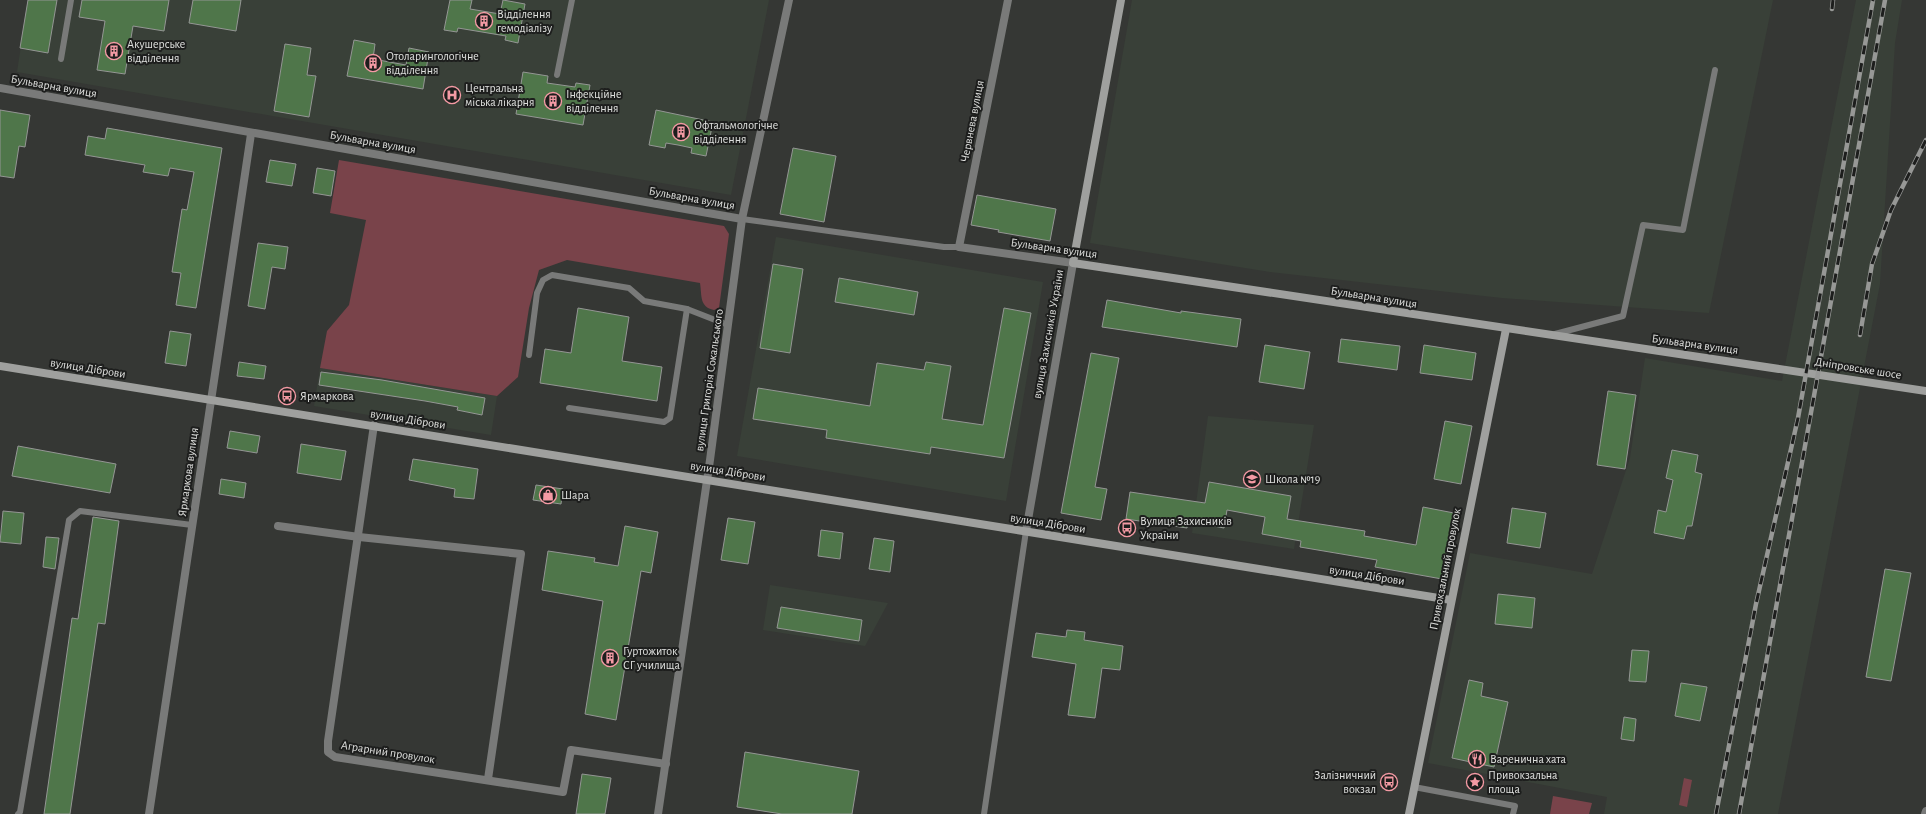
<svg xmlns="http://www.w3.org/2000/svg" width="1926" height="814" viewBox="0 0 1926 814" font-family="'Alegreya Sans',sans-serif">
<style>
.built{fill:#394038}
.green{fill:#79434a}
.building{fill:#4f764a;stroke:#949694}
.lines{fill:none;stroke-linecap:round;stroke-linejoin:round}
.lane{stroke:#797a79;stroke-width:6}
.street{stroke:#797a79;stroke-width:8}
.secondary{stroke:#9fa09e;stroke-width:8}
.rail-casing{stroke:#979896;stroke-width:4.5}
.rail{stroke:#1d1e1d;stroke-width:3;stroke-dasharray:9;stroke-linecap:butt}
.labels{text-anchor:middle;stroke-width:4;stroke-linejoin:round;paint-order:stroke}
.poi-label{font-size:12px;fill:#dfe0de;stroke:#1d1e1d;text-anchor:start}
.street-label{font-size:12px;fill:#dfe0de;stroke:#1d1e1d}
</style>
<rect width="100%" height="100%" fill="#353734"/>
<g class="built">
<polygon points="28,0 769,0 731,195 17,72"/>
<polygon points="1132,0 1773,0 1709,313 1502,298 1270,272 1090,243"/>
<polygon points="1856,0 1902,0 1895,43 1880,284 1778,814 1604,814 1607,797 1428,763 1470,553 1592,574 1630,458 1645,358 1782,381"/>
<polygon points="776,237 1043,282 1006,501 737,456"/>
<polygon points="320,368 497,396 491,435 314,406"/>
<polygon points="1208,416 1314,425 1294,549 1192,533"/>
<polygon points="770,585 888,603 865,646 763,630"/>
</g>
<g class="green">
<path d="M 339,160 L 724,226 L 729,234 L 719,308 L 714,310 C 699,307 702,295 700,283 L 567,260 L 539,270 L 529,308 L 518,377 L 497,396 L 320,368 L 327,331 L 349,305 L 366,220 L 330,213 Z"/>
<polygon points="1684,778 1692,780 1687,807 1679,805"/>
<polygon points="1553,796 1592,803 1589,814 1550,814"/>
</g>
<g class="building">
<polygon points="28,0 57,0 48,53 20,48"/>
<polygon points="82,0 169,0 164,31 133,26 125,74 97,70 105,21 79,17"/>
<polygon points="193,0 241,0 236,31 189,23"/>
<polygon points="450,0 472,0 470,9 500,14 503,0 525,4 518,43 505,40 506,36 458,28 457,32 444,30"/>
<polygon points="354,40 375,44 373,59 406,65 409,48 429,52 423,89 347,76"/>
<polygon points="285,44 311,48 307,75 316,76 309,117 274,111"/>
<polygon points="523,72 548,76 547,83 575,87 576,83 590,85 583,125 516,114"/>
<polygon points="0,110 30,115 25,147 19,146 14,178 0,176"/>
<polygon points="656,110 713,122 706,156 691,153 692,148 678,145 666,143 665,148 649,145"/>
<polygon points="107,128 222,148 196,308 176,305 181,273 172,272 182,209 187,210 194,172 170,168 168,176 143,172 145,165 85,155 88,136 105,139"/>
<polygon points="793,148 836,156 824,222 780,214"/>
<polygon points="270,160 296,164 292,186 266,182"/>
<polygon points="317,168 335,171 331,196 313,193"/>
<polygon points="977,195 1056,209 1050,241 998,232 999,230 971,225"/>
<polygon points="258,243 288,247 285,269 272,267 265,309 248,306"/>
<polygon points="773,264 803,269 790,353 760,348"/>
<polygon points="839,278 918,292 914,315 835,302"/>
<polygon points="1107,300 1181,313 1181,311 1241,319 1237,347 1102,327"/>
<polygon points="578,308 629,317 622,361 662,367 657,401 540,383 545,349 571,353"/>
<polygon points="1004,308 1031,313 1004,458 931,447 930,454 826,438 827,430 753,419 758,388 870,406 877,363 924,370 926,362 951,366 942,419 983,425"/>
<polygon points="170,331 191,334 186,366 165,363"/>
<polygon points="1341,339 1400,346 1397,370 1338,362"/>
<polygon points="1265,345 1310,352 1304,389 1259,382"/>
<polygon points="1424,345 1476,353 1472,380 1420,373"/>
<polygon points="1091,353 1119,358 1095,487 1107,489 1101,520 1061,513"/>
<polygon points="239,362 266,366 264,379 237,376"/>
<polygon points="321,372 382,380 485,398 482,415 457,410 458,407 425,401 319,385"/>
<polygon points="1608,391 1636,395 1625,469 1597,465"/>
<polygon points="1445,421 1472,426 1461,484 1434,479"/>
<polygon points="230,431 260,436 257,453 227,448"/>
<polygon points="301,444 346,451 341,480 297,473"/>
<polygon points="18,446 116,464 110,493 12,476"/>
<polygon points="1672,450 1698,455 1695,472 1702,474 1692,526 1687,526 1684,539 1654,533 1658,510 1666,512 1673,480 1666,478"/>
<polygon points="413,459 478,469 474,499 454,497 455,489 409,480"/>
<polygon points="221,479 246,483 244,498 219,494"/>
<polygon points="1209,482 1291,496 1287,519 1365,531 1364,536 1416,545 1423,507 1454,513 1442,579 1375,567 1377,560 1300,547 1301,541 1262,534 1265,517 1227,510 1224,528 1188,521 1187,528 1126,519 1130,492 1205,503"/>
<polygon points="536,485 563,489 561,504 533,500"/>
<polygon points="1512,508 1546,513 1540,548 1507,543"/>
<polygon points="3,511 24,513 21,544 0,542"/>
<polygon points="93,517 119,521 105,624 98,623 70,814 44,814 72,618 78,619"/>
<polygon points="728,518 755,522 748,564 721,560"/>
<polygon points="625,526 658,532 651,573 641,571 616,720 585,714 603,601 542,590 548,551 595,558 594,562 618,566"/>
<polygon points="821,530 843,533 840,559 818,556"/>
<polygon points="46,537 59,538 55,569 43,567"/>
<polygon points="874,538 894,541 890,572 869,569"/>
<polygon points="1885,569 1911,573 1891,681 1866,677"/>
<polygon points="1498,594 1535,598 1532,628 1495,624"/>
<polygon points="781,607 862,620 859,641 777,628"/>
<polygon points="1067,630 1085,632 1084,640 1123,646 1120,670 1102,668 1095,718 1068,715 1076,664 1032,657 1036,633 1066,637"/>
<polygon points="1632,650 1649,651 1646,682 1629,681"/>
<polygon points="1469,680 1483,683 1481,696 1508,702 1494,767 1452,758"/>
<polygon points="1681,683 1707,687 1700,721 1675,716"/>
<polygon points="1624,717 1636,719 1634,741 1621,739"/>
<polygon points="745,752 859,771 852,814 782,814 737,807"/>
<polygon points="582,774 611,778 605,814 576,814"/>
</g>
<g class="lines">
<g class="lane">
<polyline points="61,59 71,0"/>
<polyline points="557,75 572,0"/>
<polyline points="742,219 944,247 959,247"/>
<polyline points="687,309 728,325"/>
<polyline points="1555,334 1623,316 1643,225 1683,230 1715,70"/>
<polyline points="529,355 537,293 543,280 552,275 629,288 644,301 687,309 670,418 664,422 569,408"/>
<polyline points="1414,787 1515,806 1513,814"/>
<polyline points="18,814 20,812 69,520 80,511 192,525"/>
<polyline points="984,814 1026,531"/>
</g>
<g class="street">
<polyline points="1008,0 959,247 1073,263 1026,531"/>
<polyline points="0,88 742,219"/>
<polyline points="374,425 328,741 328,752 335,757 563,792 571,750 666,764"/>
<polyline points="278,526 359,537 521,554 488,779"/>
<polyline points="149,814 251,134"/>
<polyline points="658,814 710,460 742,219 789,0"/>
<polyline points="1925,814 1926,811"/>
</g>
<g class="secondary">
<polyline points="1121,0 1073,263 1926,391"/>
<polyline points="0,366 1451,600"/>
<polyline points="1409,814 1506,329"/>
</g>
<g class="rail-casing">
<g id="rail">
<polyline points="1832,9 1833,0"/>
<polyline points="1860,335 1872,264 1891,210 1926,140"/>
<polyline points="1716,814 1756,604 1798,418 1873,0"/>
<polyline points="1739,814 1885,0"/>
</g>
</g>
<use href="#rail" class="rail"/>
</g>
<defs>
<g id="building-ring" transform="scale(0.9)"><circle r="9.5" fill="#1d1e1d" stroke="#f49aa4" stroke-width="1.5"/><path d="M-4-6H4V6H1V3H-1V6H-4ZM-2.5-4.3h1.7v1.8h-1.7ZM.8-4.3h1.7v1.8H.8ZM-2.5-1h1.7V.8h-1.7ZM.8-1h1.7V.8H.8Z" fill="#f49aa4"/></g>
<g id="hospital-ring" transform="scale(0.9)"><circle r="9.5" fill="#1d1e1d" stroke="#f49aa4" stroke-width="1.5"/><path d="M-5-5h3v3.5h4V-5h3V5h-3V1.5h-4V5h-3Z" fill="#f49aa4"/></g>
<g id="bus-ring" transform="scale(0.9)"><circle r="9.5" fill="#1d1e1d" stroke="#f49aa4" stroke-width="1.5"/><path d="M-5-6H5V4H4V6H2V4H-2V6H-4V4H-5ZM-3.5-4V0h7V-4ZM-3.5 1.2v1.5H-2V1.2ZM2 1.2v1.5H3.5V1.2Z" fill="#f49aa4"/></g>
<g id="school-ring" transform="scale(0.9)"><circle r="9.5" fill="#1d1e1d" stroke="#f49aa4" stroke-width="1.5"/><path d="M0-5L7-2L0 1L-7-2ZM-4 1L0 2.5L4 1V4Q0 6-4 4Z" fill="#f49aa4"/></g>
<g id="shop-ring" transform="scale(0.9)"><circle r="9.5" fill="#1d1e1d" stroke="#f49aa4" stroke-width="1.5"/><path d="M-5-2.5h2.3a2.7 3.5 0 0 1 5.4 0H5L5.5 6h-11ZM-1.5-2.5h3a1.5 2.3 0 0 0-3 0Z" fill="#f49aa4"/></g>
<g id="restaurant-ring" transform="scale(0.9)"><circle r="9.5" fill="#1d1e1d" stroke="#f49aa4" stroke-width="1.5"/><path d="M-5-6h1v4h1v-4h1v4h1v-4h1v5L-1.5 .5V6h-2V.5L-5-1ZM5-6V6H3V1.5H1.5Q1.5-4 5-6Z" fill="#f49aa4"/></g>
<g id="sight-ring" transform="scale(0.9)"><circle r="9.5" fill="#1d1e1d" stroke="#f49aa4" stroke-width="1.5"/><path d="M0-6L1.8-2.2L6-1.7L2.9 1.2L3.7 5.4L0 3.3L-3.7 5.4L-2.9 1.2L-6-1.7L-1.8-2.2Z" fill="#f49aa4"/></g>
</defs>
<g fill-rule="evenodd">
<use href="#building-ring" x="484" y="21"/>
<use href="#building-ring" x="114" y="51"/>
<use href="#building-ring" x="373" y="63"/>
<use href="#hospital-ring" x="452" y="95"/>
<use href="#building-ring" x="553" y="101"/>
<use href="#building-ring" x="681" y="132"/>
<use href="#bus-ring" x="287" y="396"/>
<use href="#school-ring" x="1252" y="479"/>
<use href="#shop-ring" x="548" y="495"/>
<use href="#bus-ring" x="1127" y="528"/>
<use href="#building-ring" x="610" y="658"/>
<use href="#restaurant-ring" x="1477" y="759"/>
<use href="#bus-ring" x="1389" y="782"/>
<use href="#sight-ring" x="1475" y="782"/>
</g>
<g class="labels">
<g class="poi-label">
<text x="497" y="18">Відділення<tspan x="497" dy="14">гемодіалізу</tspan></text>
<text x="127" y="48">Акушерське<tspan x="127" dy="14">відділення</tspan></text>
<text x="386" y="60">Отоларингологічне<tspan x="386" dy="14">відділення</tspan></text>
<text x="465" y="92">Центральна<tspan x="465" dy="14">міська лікарня</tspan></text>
<text x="566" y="98">Інфекційне<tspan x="566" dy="14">відділення</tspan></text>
<text x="694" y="129">Офтальмологічне<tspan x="694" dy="14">відділення</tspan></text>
<text x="300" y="400">Ярмаркова</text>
<text x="1265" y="483">Школа №19</text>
<text x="561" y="499">Шара</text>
<text x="1140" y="525">Вулиця Захисників<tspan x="1140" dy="14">України</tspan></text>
<text x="623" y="655">Гуртожиток<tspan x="623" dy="14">СГ училища</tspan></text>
<text x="1490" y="763">Варенична хата</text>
<text x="1376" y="779" text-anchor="end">Залізничний<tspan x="1376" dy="14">вокзал</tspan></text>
<text x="1488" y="779">Привокзальна<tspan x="1488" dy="14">площа</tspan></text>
</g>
<g class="street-label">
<text transform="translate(54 86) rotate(10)" y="4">Бульварна вулиця</text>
<text transform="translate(972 121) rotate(-79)" y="4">Червнева вулиця</text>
<text transform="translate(373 142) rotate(10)" y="4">Бульварна вулиця</text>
<text transform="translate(692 198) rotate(10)" y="4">Бульварна вулиця</text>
<text transform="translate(1054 248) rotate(8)" y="4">Бульварна вулиця</text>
<text transform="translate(1374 297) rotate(9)" y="4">Бульварна вулиця</text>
<text transform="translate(1048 334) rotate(-80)" y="4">вулиця Захисників України</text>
<text transform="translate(1695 344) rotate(8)" y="4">Бульварна вулиця</text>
<text transform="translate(88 368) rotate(9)" y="4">вулиця Діброви</text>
<text transform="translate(1858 368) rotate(9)" y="4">Дніпровське шосе</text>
<text transform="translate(709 380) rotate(-82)" y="4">вулиця Григорія Сокальського</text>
<text transform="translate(408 419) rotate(9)" y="4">вулиця Діброви</text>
<text transform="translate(728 471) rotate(9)" y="4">вулиця Діброви</text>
<text transform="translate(188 472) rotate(-82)" y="4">Ярмаркова вулиця</text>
<text transform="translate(1048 523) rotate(9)" y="4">вулиця Діброви</text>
<text transform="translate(1445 569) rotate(-79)" y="4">Привокзальний провулок</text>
<text transform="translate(1367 575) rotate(9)" y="4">вулиця Діброви</text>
<text transform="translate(388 752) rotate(9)" y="4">Аграрний провулок</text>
</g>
</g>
</svg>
